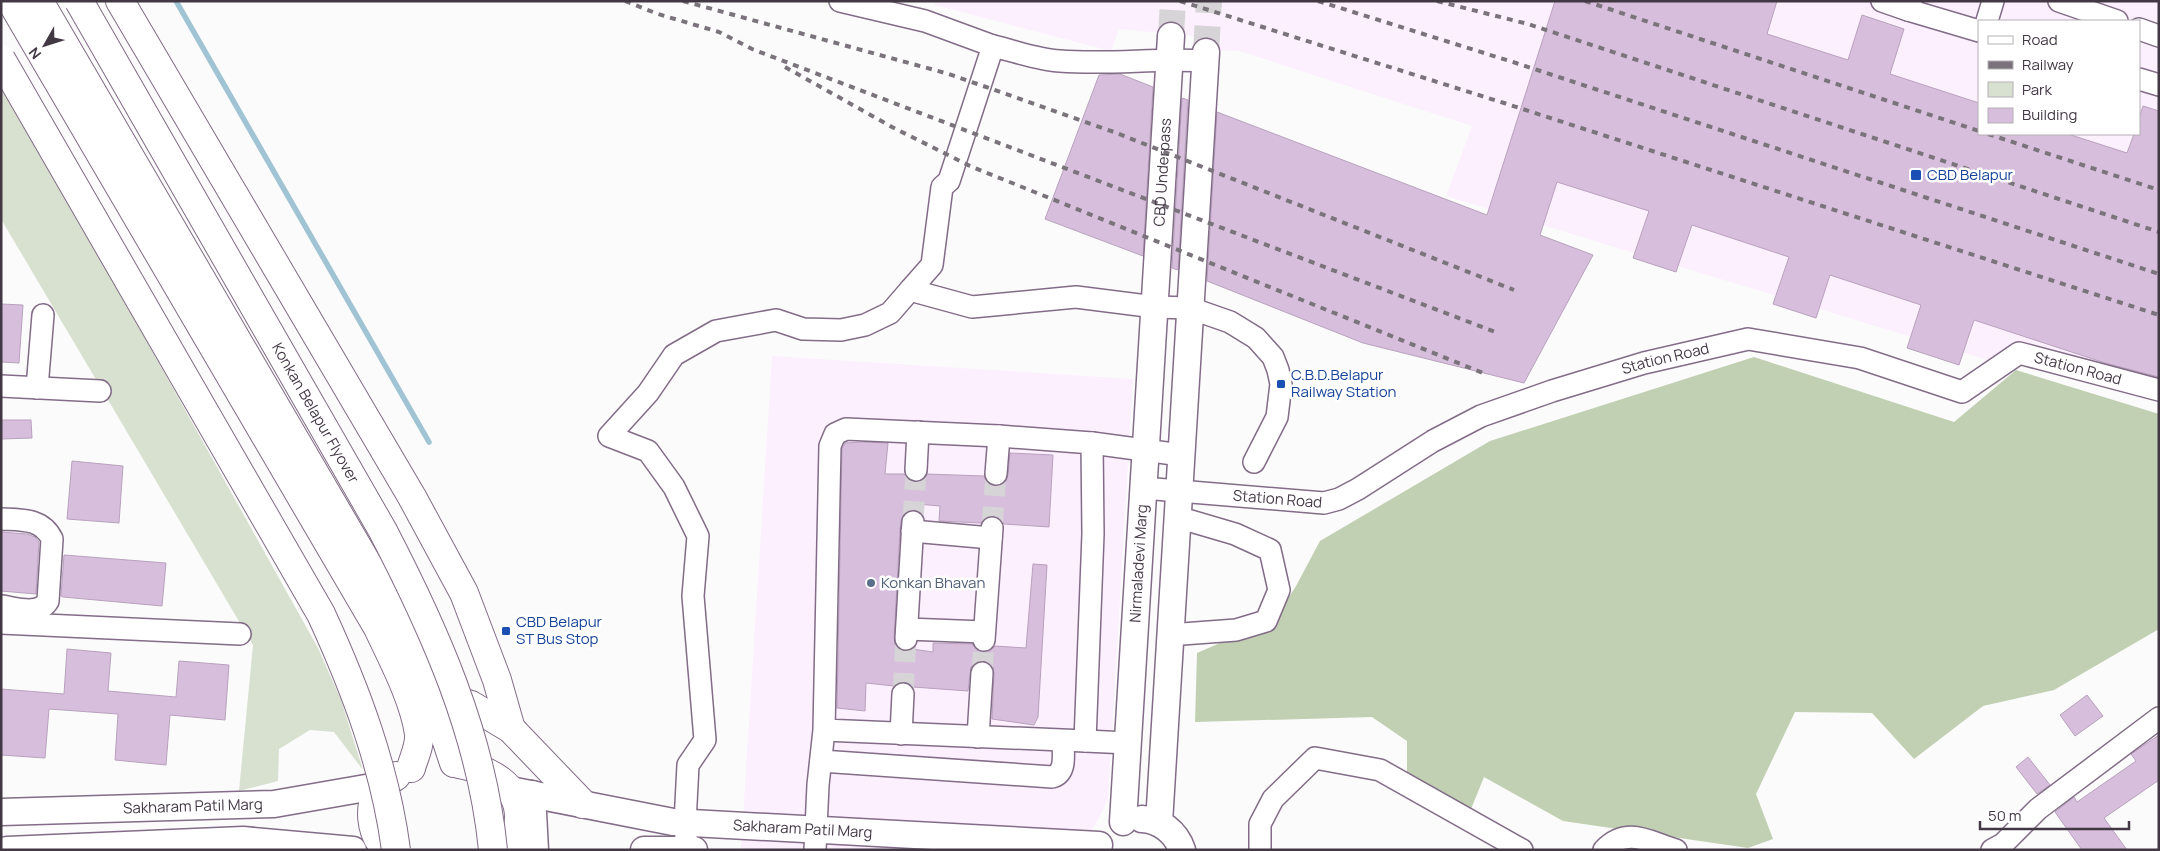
<svg xmlns="http://www.w3.org/2000/svg" width="2160" height="851" viewBox="0 0 2160 851" font-family="Manrope,sans-serif">
<style>
.built{fill:#fceffe;fill-rule:evenodd}
.green{fill:#d8e1cf}
.forest{fill:#c1d0b2}
.lines{fill:none;stroke-linecap:round;stroke-linejoin:round}
.stream{stroke:#a1c4d4;stroke-width:5.5}
.building{fill:#d7bedc;stroke:#b9a1be}
.minor-tunnel{stroke:#d6d4d6;stroke-width:21;stroke-dasharray:21 11;stroke-linecap:butt}
.major-tunnel{stroke:#d6d4d6;stroke-width:26;stroke-dasharray:26 13;stroke-linecap:butt}
.minor-casing{stroke:#826c87;stroke-width:24}
.major-casing{stroke:#826c87;stroke-width:29}
.highway-casing{stroke:#826c87;stroke-width:30}
.minor{stroke:#fff;stroke-width:21}
.major{stroke:#fff;stroke-width:26}
.highway{stroke:#fff;stroke-width:28}
.rail{stroke:#7a737b;stroke-width:4;stroke-dasharray:6 6;stroke-linecap:butt}
.highway-bridge-casing{stroke:#826c87;stroke-width:30;stroke-linecap:butt}
.highway-bridge{stroke:#fff;stroke-width:28}
.transit-dot{fill:#1a4fb4;stroke:#fff;stroke-width:2}
.service-dot{fill:#5c6f8a;stroke:#fff;stroke-width:2}
.labels{text-anchor:middle;stroke-width:5;stroke-linejoin:round;paint-order:stroke}
.street-label{font-size:15px;fill:#423844;stroke:#fff}
.transit-label{font-size:15px;fill:#164399;stroke:#fff;text-anchor:start}
.service-label{font-size:15px;fill:#4e5e75;stroke:#fff;text-anchor:start}
</style>
<rect width="100%" height="100%" fill="#fbfbfb"/>
<g class="built">
<path d="M 935,1 L 2159,1 L 2159,383 L 2012,346 L 1988,360 L 1446,196 L 1472,126 L 1239,51 L 1193,49 L 1194,36 L 1119,29 L 1111,51 L 935,5 ZM 1979,21 L 2139,21 L 2139,134 L 1979,134 Z"/>
<polygon points="772,356 1133,379 1108,800 1085,844 1084,850 741,850"/>
</g>
<polygon class="green" points="1,80 318,648 341,700 363,770 334,732 310,730 279,749 278,781 239,791 253,645 1,219"/>
<polygon class="forest" points="1754,357 1954,422 2016,370 2159,414 2159,629 2054,690 1983,706 1914,759 1872,713 1795,712 1756,794 1773,839 1748,848 1563,821 1484,777 1469,814 1407,791 1407,741 1372,717 1195,722 1197,653 1275,619 1296,586 1320,541 1490,441"/>
<g class="lines">
<polyline class="stream" points="176,1 429,442"/>
</g>
<g class="building">
<polygon points="1555,1 1777,1 1767,34 1848,60 1862,15 1904,29 1890,74 1979,103 1979,134 2068,134 2127,153 2134,134 2139,134 2139,118 2143,106 2159,111 2159,377 2105,363 1974,320 1959,365 1907,348 1921,305 1830,275 1816,318 1773,304 1789,257 1692,225 1676,272 1633,258 1649,211 1557,182 1540,235 1593,255 1524,383 1363,343 1207,281 1217,112 1487,215"/>
<polygon points="1120,74 1153,87 1143,256 1045,219 1099,75"/>
<polygon points="1182,98 1188,100 1178,270 1172,268"/>
<polygon points="1,304 23,305 19,363 1,362"/>
<polygon points="1,420 31,420 32,438 1,439"/>
<polygon points="862,442 888,443 885,474 904,474 909,480 916,482 922,481 927,474 984,476 989,485 1001,485 1006,481 1008,475 1010,453 1053,455 1049,527 1004,524 999,518 992,516 986,517 981,523 939,521 940,506 905,503 905,513 901,521 900,530 894,638 895,645 905,651 912,649 933,652 933,643 972,644 977,650 984,652 990,651 995,646 1026,648 1033,564 1047,565 1038,717 1034,725 992,719 994,673 993,667 983,661 976,662 971,667 968,691 913,687 904,682 894,686 866,683 865,711 837,708 842,449 845,443"/>
<polygon points="72,461 123,466 119,523 67,519"/>
<polygon points="1,532 27,534 35,537 39,542 36,594 1,591"/>
<polygon points="64,555 166,563 162,606 63,597 61,596"/>
<polygon points="67,649 111,653 108,691 176,697 179,661 229,665 225,720 170,715 166,765 115,760 118,714 49,709 45,758 1,755 1,689 64,694"/>
<polygon points="2087,695 2103,716 2075,736 2060,715"/>
<polygon points="2159,735 2159,780 2104,818 2127,850 2082,850 2055,812 2074,797 2077,802 2136,761 2131,754"/>
<polygon points="2028,757 2050,785 2037,794 2016,767"/>
</g>
<g class="lines">
<g class="minor-tunnel">
<polyline points="913,522 916,470"/>
<polyline points="992,528 996,474"/>
<polyline points="982,673 984,640"/>
<polyline points="903,694 906,639"/>
</g>
<g class="major-tunnel">
<polyline points="1171,36 1173,1"/>
<polyline points="1206,52 1209,1"/>
</g>
<g class="minor-casing">
<g id="minor">
<polyline points="840,1 925,21 993,46"/>
<polyline points="1882,1 1908,10"/>
<polyline points="1911,1 1908,10 1979,31"/>
<polyline points="2059,1 2117,21"/>
<polyline points="1987,21 1993,1"/>
<polyline points="2139,29 2159,36"/>
<polyline points="2139,79 2159,85"/>
<path d="M 910,290 L 932,265 L 942,187 L 949,181 L 993,46 C 1015,51 1038,60 1060,61 C 1108,65 1157,58 1205,61"/>
<polyline points="1,386 100,391"/>
<polyline points="37,388 43,315"/>
<polyline points="1092,443 1181,455"/>
<polyline points="916,470 918,432"/>
<polyline points="996,474 999,436"/>
<path id="s1" d="M 1143,488 L 1324,503 L 1339,499 L 1358,489 L 1433,441 L 1481,416 L 1552,391 L 1644,363 L 1748,339 L 1860,358 L 1962,392 L 2019,353 L 2159,390"/>
<path d="M 1,519 C 21,520 42,518 52,539 L 48,601 C 39,616 16,608 1,606"/>
<polyline points="912,531 991,538"/>
<polyline points="1,623 240,634"/>
<polyline points="907,629 984,632"/>
<polyline points="1169,635 1236,630 1266,621 1279,590 1270,550 1235,534 1177,517"/>
<polyline points="906,639 913,522"/>
<polyline points="984,640 992,528"/>
<polyline points="901,734 903,694"/>
<polyline points="978,737 982,673"/>
<polyline points="1085,741 1128,743"/>
<path d="M 821,761 L 1052,777 C 1067,773 1063,754 1063,741"/>
<polyline points="686,837 685,823 688,765 705,740 693,596 698,536 674,487 648,451 609,436 648,393 674,355 716,331 776,320 803,329 841,330 865,325 890,313 910,290 972,307 1076,297 1155,307 1190,308 1230,322 1256,338 1273,357 1278,370 1281,384 1277,417 1254,462"/>
<polyline points="815,850 818,785 824,730 1085,741 1093,534 1092,443 999,436 846,429 835,434 830,446 824,730"/>
<polyline points="1260,850 1260,824 1273,799 1315,758 1380,770 1522,850"/>
<path d="M 1604,850 C 1627,826 1649,842 1676,850"/>
<polyline points="1992,850 2003,844 2038,809 2159,718"/>
</g>
</g>
<g class="major-casing">
<g id="major">
<path id="s2" d="M 510,790 L 673,822 L 1099,845"/>
<polyline points="532,794 535,850"/>
<path id="s3" d="M 1,812 L 274,804 L 383,785"/>
<path d="M 1142,819 C 1160,820 1176,832 1182,850"/>
<path id="s4" d="M 1123,822 L 1171,36"/>
<polyline points="1159,823 1206,52"/>
<polyline points="7,850 243,840 353,850"/>
<polyline points="644,850 694,850"/>
</g>
</g>
<g class="highway-casing">
<g id="highway">
<path d="M 11,1 L 378,628 C 393,660 414,699 419,734 C 420,746 414,757 411,768"/>
<polyline points="39,1 399,618 431,693 454,763"/>
<polyline points="120,1 412,497 464,593 497,680 511,729"/>
<polyline points="440,695 471,705 511,729 583,804"/>
<path d="M 459,764 C 487,769 519,784 519,817 C 519,829 515,841 507,850"/>
<path d="M 387,850 C 370,834 366,803 383,785 C 386,781 392,779 396,776"/>
</g>
</g>
<use href="#minor" class="minor"/>
<use href="#major" class="major"/>
<use href="#highway" class="highway"/>
<g class="rail">
<polyline points="625,1 658,14 719,32 752,49 1498,333"/>
<polyline points="683,1 949,74 1114,132 1514,290"/>
<polyline points="1180,1 1504,103 2159,315"/>
<polyline points="1318,1 1516,63 2159,274"/>
<polyline points="1437,1 1528,24 2159,232"/>
<polyline points="1585,1 1979,131"/>
<polyline points="785,67 892,127 970,166 1483,373"/>
<polyline points="1988,134 2159,190"/>
</g>
<g class="highway-bridge-casing">
<g id="highway-bridge">
<path id="s5" d="M 79,1 L 383,531 C 435,631 482,736 493,850"/>
<path d="M 1,59 L 321,614 C 356,690 385,767 396,850"/>
</g>
</g>
<use href="#highway-bridge" class="highway-bridge"/>
</g>
<g class="transit-dot">
<rect x="1910" y="169" width="12" height="12" rx="2.5"/>
<rect x="1276" y="379" width="10" height="10" rx="2.5"/>
<rect x="501" y="626" width="10" height="10" rx="2.5"/>
</g>
<circle class="service-dot" cx="871" cy="583" r="5"/>
<g class="labels">
<g class="street-label">
<text dy="5" stroke="none"><textPath href="#s4" startOffset="651">CBD Underpass</textPath></text>
<text dy="5" stroke="none"><textPath href="#s1" startOffset="555">Station Road</textPath></text>
<text dy="5" stroke="none"><textPath href="#s1" startOffset="991">Station Road</textPath></text>
<text dy="5" stroke="none"><textPath href="#s5" startOffset="475">Konkan Belapur Flyover</textPath></text>
<text dy="5" stroke="none"><textPath href="#s1" startOffset="135">Station Road</textPath></text>
<text dy="5" stroke="none"><textPath href="#s4" startOffset="259">Nirmaladevi Marg</textPath></text>
<text dy="5" stroke="none"><textPath href="#s3" startOffset="192">Sakharam Patil Marg</textPath></text>
<text dy="5" stroke="none"><textPath href="#s2" startOffset="296">Sakharam Patil Marg</textPath></text>
</g>
<g class="transit-label">
<text x="1927" y="180">CBD Belapur</text>
<text x="1291" y="380">C.B.D.Belapur<tspan x="1291" dy="17">Railway Station</tspan></text>
<text x="516" y="627">CBD Belapur<tspan x="516" dy="17">ST Bus Stop</tspan></text>
</g>
<g class="service-label">
<text x="881" y="588">Konkan Bhavan</text>
</g>
</g>
<rect width="2160" height="851" fill="none" stroke="#423844" stroke-width="5"/>
<rect x="1978" y="20" width="162" height="115" fill="#ffffff" stroke="#b3afb4"/>
<rect x="1988" y="36" width="25" height="8" fill="#ffffff" stroke="#b3afb4"/>
<text x="2022" y="45" font-size="15" fill="#423844">Road</text>
<rect x="1988" y="61" width="25" height="8" fill="#7a737b" stroke="#b3afb4"/>
<text x="2022" y="70" font-size="15" fill="#423844">Railway</text>
<rect x="1988" y="82" width="25" height="15" fill="#d8e1cf" stroke="#b3afb4"/>
<text x="2022" y="95" font-size="15" fill="#423844">Park</text>
<rect x="1988" y="108" width="25" height="15" fill="#d7bedc" stroke="#b3afb4"/>
<text x="2022" y="120" font-size="15" fill="#423844">Building</text>
<g transform="translate(45 45) rotate(231)" stroke="#ffffff" stroke-width="4" paint-order="stroke">
<path d="M0-4L9 19L0 12L-9 19Z" fill="#423844"/>
<text y="-8" font-size="14" font-weight="bold" text-anchor="middle" fill="#423844">N</text>
</g>
<path d="M1980 821v8h149v-8" fill="none" stroke="#423844" stroke-width="2.5"/>
<text x="1988" y="821" font-size="15" fill="#423844" stroke="#ffffff" stroke-width="4" paint-order="stroke">50 m</text>
</svg>
